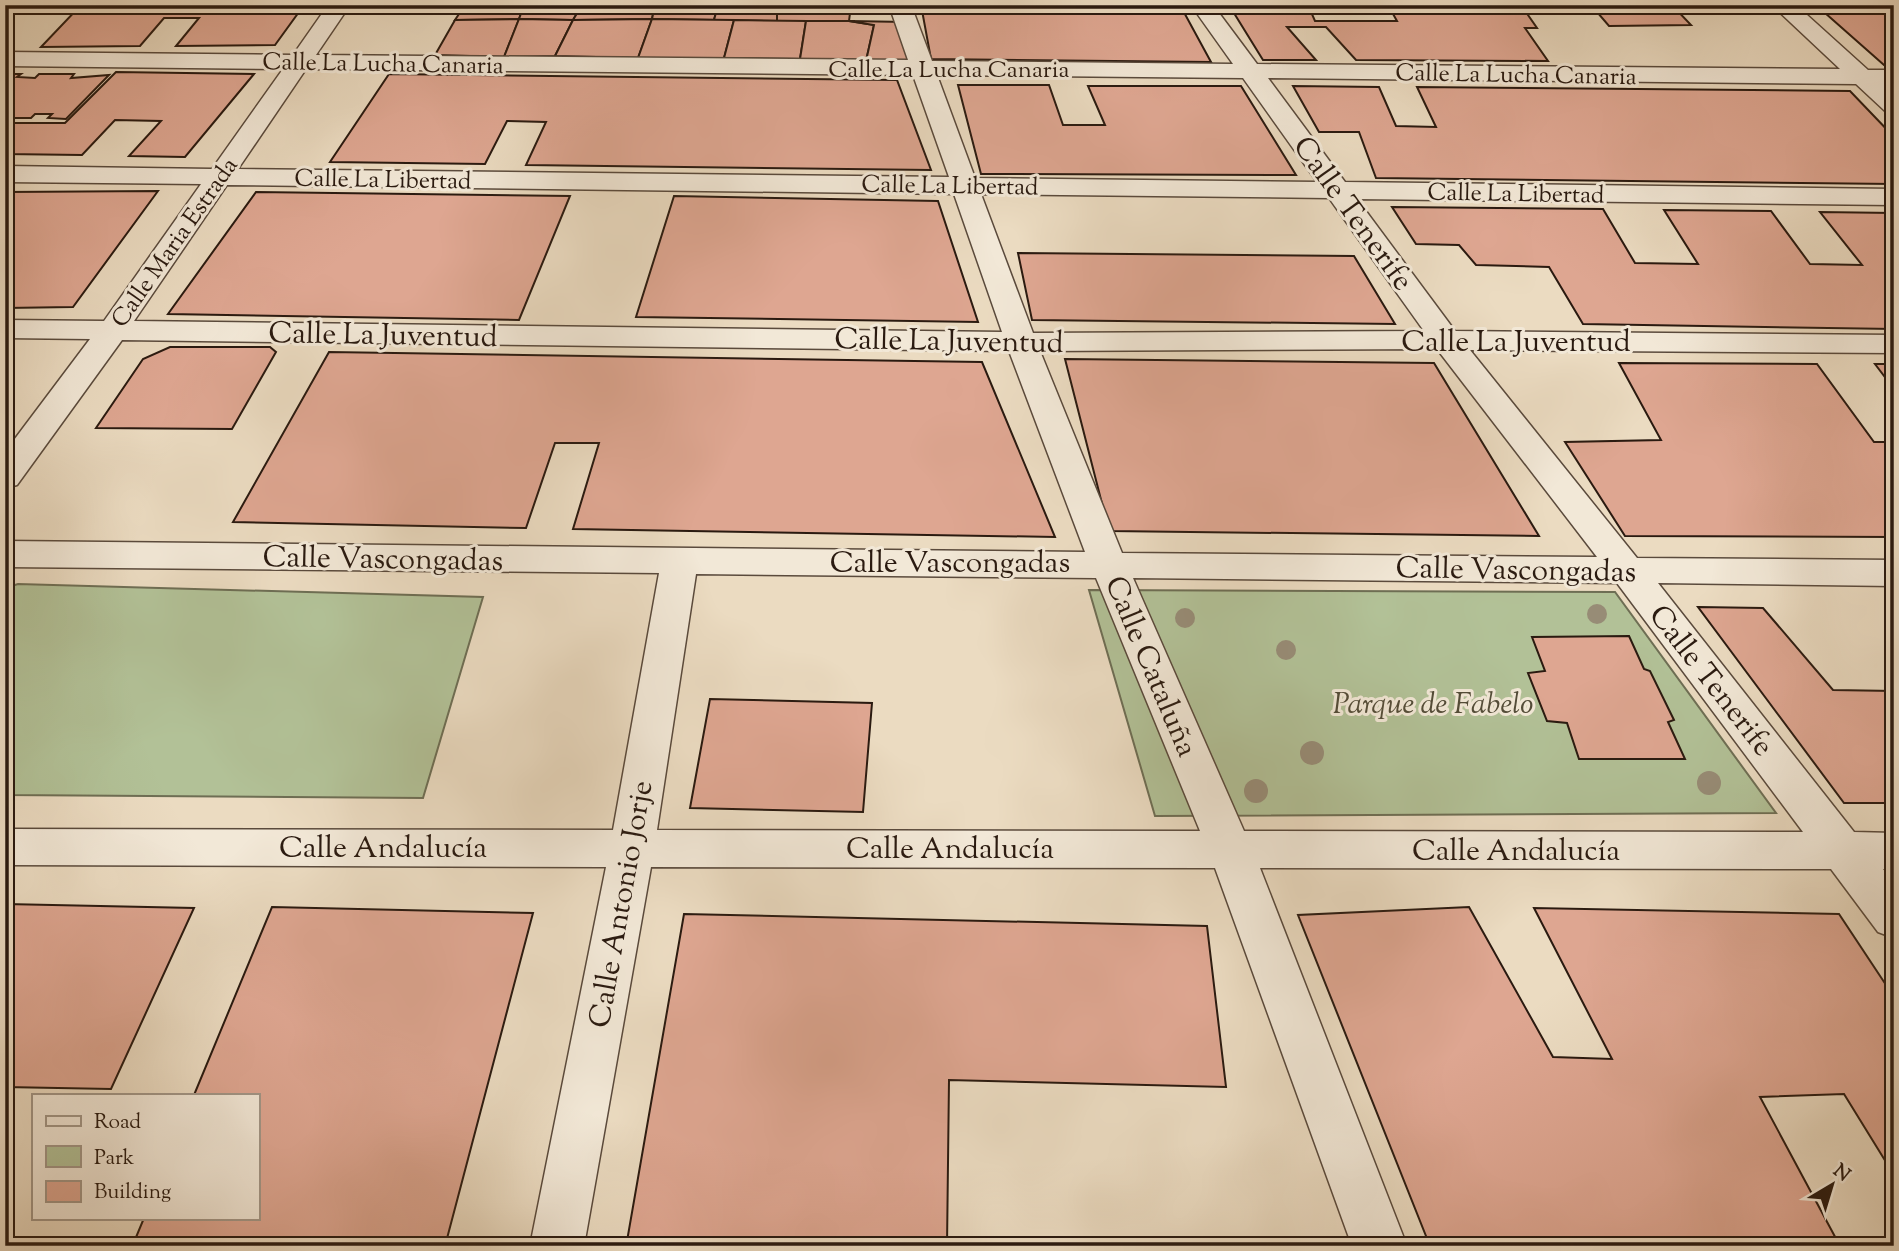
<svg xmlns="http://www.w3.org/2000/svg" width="1899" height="1251" viewBox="0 0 1899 1251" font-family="'Sorts Mill Goudy',serif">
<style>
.green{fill:#b2c197;stroke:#6e6e54;stroke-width:2}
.building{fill:#dea691;stroke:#2a1a10;stroke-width:2}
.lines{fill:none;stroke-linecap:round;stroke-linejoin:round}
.minor-casing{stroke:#5a4a3c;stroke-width:3}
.minor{fill:#f2e8d7;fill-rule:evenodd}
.tree{fill:#978c76}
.labels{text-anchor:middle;stroke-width:6;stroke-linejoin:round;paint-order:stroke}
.far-street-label{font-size:24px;fill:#2a1a10;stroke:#f2e8d7}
.street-label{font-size:30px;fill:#2a1a10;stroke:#f2e8d7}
.park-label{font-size:30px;font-style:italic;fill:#534c38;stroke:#f2e8d7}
</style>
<rect width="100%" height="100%" fill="#ebdbc1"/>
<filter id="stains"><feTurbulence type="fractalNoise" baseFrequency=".00286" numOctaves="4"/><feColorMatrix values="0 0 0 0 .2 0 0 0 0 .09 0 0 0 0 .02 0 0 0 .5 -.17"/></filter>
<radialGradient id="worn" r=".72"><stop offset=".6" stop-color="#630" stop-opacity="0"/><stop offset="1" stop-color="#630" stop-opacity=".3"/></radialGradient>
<g class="green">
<polygon points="18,584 483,597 423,798 5,795 5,588"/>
<polygon points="1089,590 1615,592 1776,813 1155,816"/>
</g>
<g class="building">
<polygon points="81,5 304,5 275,45 176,46 199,18 164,18 140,46 41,47"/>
<polygon points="465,5 524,5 519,19 455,20"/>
<polygon points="524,5 582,5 573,20 519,19"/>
<polygon points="582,5 655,5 652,19 573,20"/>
<polygon points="655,5 718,5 714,20 652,19"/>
<polygon points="718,5 777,5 777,21 714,20"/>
<polygon points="777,5 851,5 849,21 777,21"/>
<polygon points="921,5 1180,5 1211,62 931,59"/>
<polygon points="1229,5 1308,5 1315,21 1397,21 1388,5 1521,5 1537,28 1525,28 1548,61 1356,60 1326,27 1287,27 1316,60 1263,60"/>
<polygon points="1591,5 1672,5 1691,25 1609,26"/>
<polygon points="1816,5 1894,5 1894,65 1884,65"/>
<polygon points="519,19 504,57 435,55 455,20"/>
<polygon points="519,19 573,20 555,56 504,57"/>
<polygon points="652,19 638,58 555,56 573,20"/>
<polygon points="652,19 734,20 724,58 638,58"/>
<polygon points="734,20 806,21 800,59 724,58"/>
<polygon points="806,21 849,21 874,25 866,61 800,59"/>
<polygon points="849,21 906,22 913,62 866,61 874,25"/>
<polygon points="116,72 254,74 185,157 129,156 161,121 115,120 82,155 5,154 5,125 8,123 65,123"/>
<polygon points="7,74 21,74 17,77 35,78 39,74 74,74 71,78 109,75 66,119 48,118 52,114 35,114 31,118 5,118"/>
<polygon points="389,74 897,80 931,170 526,165 546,122 507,121 485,164 330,162"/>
<polygon points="958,85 1049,85 1063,125 1105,125 1088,86 1241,86 1296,175 981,174"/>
<polygon points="1293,86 1379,87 1396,126 1436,127 1417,87 1850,91 1894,137 1894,184 1376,178 1359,132 1319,132"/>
<polygon points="158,191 73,307 5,308 5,192"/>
<polygon points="256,192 570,196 519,320 168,314"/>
<polygon points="674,196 938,201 978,322 636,317"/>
<polygon points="1392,207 1603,209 1635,263 1698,264 1664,210 1771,211 1810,264 1862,265 1820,212 1894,213 1894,329 1583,324 1549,267 1476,265 1459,245 1416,244"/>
<polygon points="1018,253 1354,256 1395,324 1032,320"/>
<polygon points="170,347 270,347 276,352 232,429 96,428 143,359"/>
<polygon points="329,352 982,362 1055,537 573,529 599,443 555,443 526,528 233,522"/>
<polygon points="1065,359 1434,363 1539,536 1109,531"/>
<polygon points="1619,363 1817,364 1874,442 1894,442 1894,537 1625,536 1565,442 1661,440"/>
<polygon points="1875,364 1894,364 1894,389"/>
<polygon points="1698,607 1763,608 1833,690 1894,691 1894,803 1844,803"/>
<polygon points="1629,636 1644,669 1650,671 1674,720 1668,722 1685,759 1579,759 1567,723 1547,721 1528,673 1545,671 1532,637"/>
<polygon points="710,699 872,703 863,812 690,808"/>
<polygon points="5,904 194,908 111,1089 5,1087"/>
<polygon points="272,907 533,913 445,1246 249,1246 134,1242 144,1218 257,1218 257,1095 194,1095"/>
<polygon points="1469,907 1553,1057 1612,1059 1534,908 1839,914 1894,997 1894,1175 1844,1094 1760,1097 1840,1246 1430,1246 1298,915"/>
<polygon points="684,914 1207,926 1226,1087 949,1080 947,1246 627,1241"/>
</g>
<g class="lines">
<g class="minor-casing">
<path id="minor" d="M 328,5 L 350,5 L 316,55 L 908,60 L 889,5 L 911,5 L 932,61 L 1233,64 L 1191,5 L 1213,5 L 1257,64 L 1840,69 L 1772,5 L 1796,5 L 1868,70 L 1894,70 L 1894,84 L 1884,84 L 1894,93 L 1894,113 L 1885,111 L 1856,84 L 1268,78 L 1345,182 L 1894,189 L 1894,205 L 1357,199 L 1455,331 L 1894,335 L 1894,353 L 1470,350 L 1637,558 L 1894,560 L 1894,586 L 1658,583 L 1854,832 L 1894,833 L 1894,869 L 1883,869 L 1894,883 L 1894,938 L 1878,932 L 1831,869 L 1260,868 L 1407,1246 L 1352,1246 L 1215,868 L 651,867 L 584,1246 L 530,1246 L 606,867 L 5,865 L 5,829 L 613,830 L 659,573 L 5,567 L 5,541 L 1085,552 L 1009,351 L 122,340 L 17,485 L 5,488 L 5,452 L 90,339 L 5,338 L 5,320 L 104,321 L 201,184 L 5,182 L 5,166 L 212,169 L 283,69 L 5,66 L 5,52 L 293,55 ZM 306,69 L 913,75 L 949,177 L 238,169 ZM 937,75 L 1243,78 L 1317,182 L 975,178 ZM 227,185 L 954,194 L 1002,332 L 134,321 ZM 981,194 L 1329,198 L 1424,331 L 1033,333 ZM 1437,349 L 1597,557 L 1122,553 L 1040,351 ZM 696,574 L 1096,578 L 1200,831 L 657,830 ZM 1133,578 L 1617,583 L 1803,832 L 1244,831 Z"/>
</g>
<use href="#minor" class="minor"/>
</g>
<g class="tree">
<circle cx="1597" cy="614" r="10"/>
<circle cx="1185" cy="618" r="10"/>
<circle cx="1286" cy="650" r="10"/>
<circle cx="1312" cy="753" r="12"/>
<circle cx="1709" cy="783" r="12"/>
<circle cx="1256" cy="791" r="12"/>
</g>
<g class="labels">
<g class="far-street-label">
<text transform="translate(383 63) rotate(1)" y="8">Calle La Lucha Canaria</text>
<text x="949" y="77">Calle La Lucha Canaria</text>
<text transform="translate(1516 74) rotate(1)" y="8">Calle La Lucha Canaria</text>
<text transform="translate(383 179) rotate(1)" y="8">Calle La Libertad</text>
<text transform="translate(950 185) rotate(1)" y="8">Calle La Libertad</text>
<text transform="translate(1516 193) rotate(1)" y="8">Calle La Libertad</text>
<text transform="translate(174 242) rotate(-55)" y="8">Calle Maria Estrada</text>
</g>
<g class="street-label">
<text transform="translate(1354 213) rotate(54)" y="10">Calle Tenerife</text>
<text transform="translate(383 334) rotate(1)" y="10">Calle La Juventud</text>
<text transform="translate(949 340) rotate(1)" y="10">Calle La Juventud</text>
<text x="1516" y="351">Calle La Juventud</text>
<text transform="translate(383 558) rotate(1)" y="10">Calle Vascongadas</text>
<text x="950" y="572">Calle Vascongadas</text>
<text transform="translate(1516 569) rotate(1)" y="10">Calle Vascongadas</text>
<text transform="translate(1152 666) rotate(67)" y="10">Calle Cataluña</text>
<text transform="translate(1712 680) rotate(52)" y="10">Calle Tenerife</text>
<text x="383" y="857">Calle Andalucía</text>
<text x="950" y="858">Calle Andalucía</text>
<text x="1516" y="860">Calle Andalucía</text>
<text transform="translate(620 904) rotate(-80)" y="10">Calle Antonio Jorje</text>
</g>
<g class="park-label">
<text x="1433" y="713">Parque de Fabelo</text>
</g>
</g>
<rect width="1899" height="1251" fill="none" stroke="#ebdbc1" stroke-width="28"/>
<rect x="7" y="7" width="1885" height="1237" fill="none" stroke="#2a1a10" stroke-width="3.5"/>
<rect x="14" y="14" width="1871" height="1223" fill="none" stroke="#2a1a10" stroke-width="2"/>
<rect x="32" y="1094" width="228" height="126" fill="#f2e8d7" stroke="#a29687" stroke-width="2"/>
<rect x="46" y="1116" width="35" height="10" fill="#f2e8d7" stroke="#a29687" stroke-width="2"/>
<text x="94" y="1128" font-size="21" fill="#2a1a10">Road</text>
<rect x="46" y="1146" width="35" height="21" fill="#b2c197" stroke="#a29687" stroke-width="2"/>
<text x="94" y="1164" font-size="21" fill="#2a1a10">Park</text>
<rect x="46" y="1181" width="35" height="21" fill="#dea691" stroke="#a29687" stroke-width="2"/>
<text x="94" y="1198" font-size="21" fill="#2a1a10">Building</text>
<g transform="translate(1832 1185) rotate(38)" stroke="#f2e8d7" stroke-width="5" paint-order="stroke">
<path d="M0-5L12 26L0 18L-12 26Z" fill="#2a1a10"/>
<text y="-10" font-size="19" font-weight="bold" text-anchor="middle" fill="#2a1a10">N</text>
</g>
<rect width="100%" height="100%" filter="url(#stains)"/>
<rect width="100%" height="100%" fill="url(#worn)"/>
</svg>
